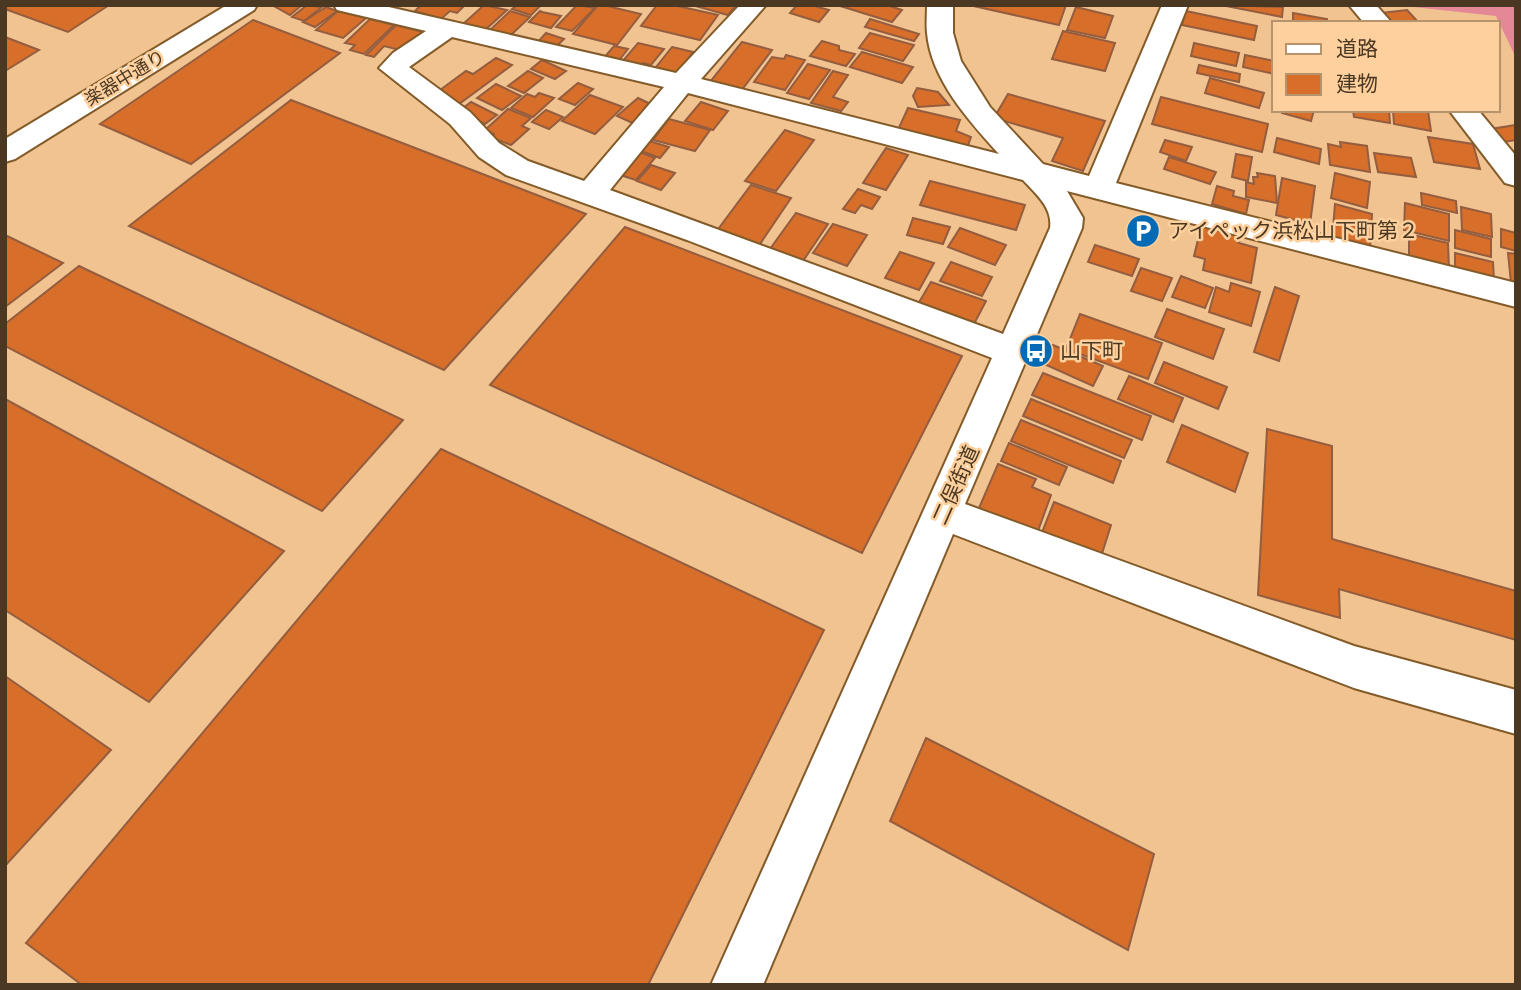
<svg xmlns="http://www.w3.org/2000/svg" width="1521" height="990" viewBox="0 0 1521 990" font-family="Arial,'Noto Sans JP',sans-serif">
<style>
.green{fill:#e48897}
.building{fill:#d76f2b;stroke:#945d3f;stroke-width:2}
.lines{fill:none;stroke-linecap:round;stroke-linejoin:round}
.minor-casing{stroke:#835b29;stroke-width:4}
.minor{fill:#fff;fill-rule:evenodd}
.labels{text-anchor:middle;stroke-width:5;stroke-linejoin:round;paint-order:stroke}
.far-street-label{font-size:18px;fill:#4b3823;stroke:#fed09d}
.poi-label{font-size:21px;fill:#4b3823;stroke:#fed09d;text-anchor:start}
.street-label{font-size:21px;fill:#4b3823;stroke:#fed09d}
</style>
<rect width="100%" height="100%" fill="#f0c390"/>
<polygon class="green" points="1395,5 1516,5 1516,58 1496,16"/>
<g class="building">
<polygon points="5,5 109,5 68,32 5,9"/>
<polygon points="272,5 302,5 290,15"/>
<polygon points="307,5 322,7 304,21 292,17"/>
<polygon points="421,5 465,5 457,13 450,11 441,19 415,11"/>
<polygon points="484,5 507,10 484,31 463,24"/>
<polygon points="517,5 541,5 531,15 512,9"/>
<polygon points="577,5 595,8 572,31 556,27"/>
<polygon points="598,5 603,5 641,14 617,45 573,34"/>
<polygon points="657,5 673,5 718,15 700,40 641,26"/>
<polygon points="692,5 736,5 728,15"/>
<polygon points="797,5 811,5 829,10 819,22 790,13"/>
<polygon points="837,5 887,5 902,10 892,22"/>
<polygon points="969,5 1066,5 1059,25"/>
<polygon points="1221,5 1283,7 1282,17"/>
<polygon points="326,7 337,11 315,27 303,22"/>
<polygon points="1076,7 1113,16 1105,38 1067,30"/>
<polygon points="1407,10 1419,23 1390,23 1381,13"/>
<polygon points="338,11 366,18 343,38 316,30"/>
<polygon points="510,11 530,17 509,37 489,31"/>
<polygon points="540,11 542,12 561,16 551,28 529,22"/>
<polygon points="1186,11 1257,26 1254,40 1182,25"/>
<polygon points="1293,13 1327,19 1327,23 1293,23"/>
<polygon points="370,19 394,25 364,54 350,50 355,45 345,43"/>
<polygon points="870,19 919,34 914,41 865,27"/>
<polygon points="253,20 340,53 191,164 100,124"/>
<polygon points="396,25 427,33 408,52 384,46 374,57 366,55"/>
<polygon points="1063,31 1115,43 1105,71 1052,59"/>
<polygon points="546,33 564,39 555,48 537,43"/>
<polygon points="870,33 914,45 903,61 859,48"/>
<polygon points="5,37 39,50 5,71"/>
<polygon points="822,41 839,46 839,50 855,54 846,66 810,56"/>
<polygon points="742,42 772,50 741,91 710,82"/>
<polygon points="638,43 664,49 651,65 643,63 640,67 622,62"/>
<polygon points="1194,43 1239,53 1236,66 1191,56"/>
<polygon points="614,46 628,49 617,63 602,60"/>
<polygon points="672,47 693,52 675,77 653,71"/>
<polygon points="862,52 913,67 902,83 850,67"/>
<polygon points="786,55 805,60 785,90 754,82 772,57 784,59"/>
<polygon points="1245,55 1274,61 1274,74 1243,67"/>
<polygon points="496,58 512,65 459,104 436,93 466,71 473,74"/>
<polygon points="542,60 566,71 555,79 531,69"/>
<polygon points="808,64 830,70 809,99 787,93"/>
<polygon points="1199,65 1240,74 1239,82 1197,73"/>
<polygon points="528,71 543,78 524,93 508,86"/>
<polygon points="833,71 848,75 833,97 848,102 841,111 811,103"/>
<polygon points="1210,78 1264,93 1259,108 1205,93"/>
<polygon points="578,83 593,89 575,105 559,99"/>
<polygon points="496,84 521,96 502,110 477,98"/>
<polygon points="917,88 938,92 949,105 918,107 913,96"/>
<polygon points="539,93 554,98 533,117 511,108 527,94 535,97"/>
<polygon points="1008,94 1105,121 1083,171 1052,161 1063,138 994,118"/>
<polygon points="590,95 623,107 595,134 562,121"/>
<polygon points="1161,97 1268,124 1262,152 1152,124"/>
<polygon points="638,98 657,107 637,125 617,116"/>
<polygon points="291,100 586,214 444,370 129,226"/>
<polygon points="471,102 497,115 485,124 459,111"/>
<polygon points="701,102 728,111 713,130 685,121"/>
<polygon points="908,108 960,120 956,131 971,137 967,148 897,132"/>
<polygon points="508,109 531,118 522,126 529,129 511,145 493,138 494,134 485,130"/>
<polygon points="546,110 563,117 549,129 532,122"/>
<polygon points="1282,110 1314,110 1311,121 1282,113"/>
<polygon points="1353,110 1389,110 1390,123 1354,117"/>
<polygon points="1393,110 1428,111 1431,131 1394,124"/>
<polygon points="669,119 710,130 695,151 653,140"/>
<polygon points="1516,125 1516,140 1498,143 1484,130"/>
<polygon points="785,130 814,140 776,191 745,181"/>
<polygon points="1428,137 1473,144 1480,169 1434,162"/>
<polygon points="1277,138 1321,149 1319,164 1274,152"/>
<polygon points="1165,140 1192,147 1186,161 1160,152"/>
<polygon points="649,141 669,147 660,158 641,151"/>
<polygon points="1340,142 1367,146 1370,172 1330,165 1328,144 1341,147"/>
<polygon points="886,148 908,155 886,190 863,183"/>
<polygon points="637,151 655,158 636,180 617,174"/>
<polygon points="1374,153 1411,158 1416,177 1378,172"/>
<polygon points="1236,154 1252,157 1248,181 1232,177"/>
<polygon points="1169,157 1216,172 1210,184 1164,169"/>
<polygon points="651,165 675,173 661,190 637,181"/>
<polygon points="1257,173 1275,176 1277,203 1246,197 1246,182 1254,184 1253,177 1258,177"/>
<polygon points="1335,173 1370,182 1367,208 1331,198"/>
<polygon points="1282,178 1315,186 1310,224 1276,215"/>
<polygon points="930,181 1025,205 1016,230 920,205"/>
<polygon points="751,185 791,198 758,247 716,232"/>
<polygon points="1217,186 1234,191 1233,196 1249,200 1246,214 1212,204"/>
<polygon points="858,189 880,197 872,209 861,205 855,213 843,209"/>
<polygon points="1421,193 1456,201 1457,213 1422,205"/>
<polygon points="1405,203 1449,214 1449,241 1404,230"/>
<polygon points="1335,204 1372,214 1370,250 1332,240"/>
<polygon points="1461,207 1491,214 1492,237 1462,230"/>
<polygon points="796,213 828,224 803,261 770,249"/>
<polygon points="913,218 950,227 943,244 907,235"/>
<polygon points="1202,223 1241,234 1239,243 1257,248 1251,283 1203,270 1205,259 1194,256"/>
<polygon points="833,224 867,235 847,266 813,253"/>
<polygon points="625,227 962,356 862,553 490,385"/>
<polygon points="960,228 1006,245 995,265 948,247"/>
<polygon points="1501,229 1516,233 1516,251 1501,247"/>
<polygon points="1455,230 1491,239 1491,257 1455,248"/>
<polygon points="1409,234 1448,243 1449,270 1409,260"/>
<polygon points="5,235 63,263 5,307"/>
<polygon points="1095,245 1139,259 1132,276 1088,262"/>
<polygon points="900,252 934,263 919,290 885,278"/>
<polygon points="1455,253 1493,262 1494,281 1455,271"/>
<polygon points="1508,253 1516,254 1516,284 1511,283"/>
<polygon points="951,262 992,277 982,296 940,281"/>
<polygon points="79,266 403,420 322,511 5,346 5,324"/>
<polygon points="1141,268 1172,278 1162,301 1131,291"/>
<polygon points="1181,276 1213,288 1205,308 1172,297"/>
<polygon points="931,282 986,301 974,324 918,304"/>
<polygon points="1231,283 1260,292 1251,326 1209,312 1216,287 1229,292"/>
<polygon points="1275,287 1299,296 1279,361 1254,352"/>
<polygon points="1167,309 1224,329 1213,359 1155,337"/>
<polygon points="1080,314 1162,343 1148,379 1066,349"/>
<polygon points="1053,345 1103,366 1093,386 1042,363"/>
<polygon points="1164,362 1227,387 1218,409 1155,383"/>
<polygon points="1043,373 1151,416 1142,440 1032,395"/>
<polygon points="1129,376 1183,398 1173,422 1118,399"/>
<polygon points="5,399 284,551 149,702 5,610"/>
<polygon points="1031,399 1132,440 1124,458 1023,416"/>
<polygon points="1021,420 1121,461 1113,483 1011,441"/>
<polygon points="1182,425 1248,453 1235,492 1167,462"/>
<polygon points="1267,429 1332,446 1332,539 1516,591 1516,640 1339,589 1340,618 1258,595"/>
<polygon points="1009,443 1067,467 1059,485 1001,461"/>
<polygon points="441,449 824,630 648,985 82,985 26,943"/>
<polygon points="998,464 1036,479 1032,487 1051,495 1035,539 976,515"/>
<polygon points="1054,502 1111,525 1100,560 1041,535"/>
<polygon points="5,676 111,750 5,866"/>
<polygon points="926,738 1154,854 1128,950 890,821"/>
</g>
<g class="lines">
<g class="minor-casing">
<g id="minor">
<polygon points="227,5 257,5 254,10 15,159 5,162 5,139"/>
<path d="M 334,5 L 380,5 L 676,73 L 740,5 L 766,5 L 701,79 L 999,154 C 969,121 931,79 927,33 C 926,24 927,14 927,5 L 953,5 L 953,33 L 961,61 L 990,107 L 1043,164 L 1089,176 L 1162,5 L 1188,5 L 1116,183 L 1516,283 L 1516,307 L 1067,191 L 1083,218 L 1082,228 L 965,504 L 1354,646 L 1516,690 L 1516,734 L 1354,688 L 953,534 L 763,985 L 711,985 L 992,358 L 687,240 L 506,175 L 479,157 L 450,124 L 379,68 L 393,53 L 426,31 L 337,10 ZM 452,37 L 664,87 L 584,181 L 528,161 L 499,143 L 470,112 L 409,67 ZM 688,93 L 1023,180 C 1036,194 1053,208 1050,228 L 1003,334 L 610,190 Z"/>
<polygon points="1349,5 1376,5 1392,23 1364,23"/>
<polygon points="1449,110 1478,110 1516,156 1516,186 1505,183"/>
</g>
</g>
<use href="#minor" class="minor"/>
</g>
<defs>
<g id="parking-disc" transform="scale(1.75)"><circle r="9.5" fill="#036bb6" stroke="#fed09d"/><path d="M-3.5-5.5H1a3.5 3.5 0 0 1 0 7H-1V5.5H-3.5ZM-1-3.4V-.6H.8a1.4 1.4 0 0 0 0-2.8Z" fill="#fff"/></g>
<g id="bus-disc" transform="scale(1.75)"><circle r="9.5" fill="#036bb6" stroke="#fed09d"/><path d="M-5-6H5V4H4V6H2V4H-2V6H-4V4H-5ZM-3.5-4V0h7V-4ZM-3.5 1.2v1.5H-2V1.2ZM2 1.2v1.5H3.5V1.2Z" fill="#fff"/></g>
</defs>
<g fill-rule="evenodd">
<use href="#parking-disc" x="1143" y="231"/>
<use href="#bus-disc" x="1036" y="351"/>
</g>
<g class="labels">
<g class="far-street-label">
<text transform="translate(125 78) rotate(-31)" y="6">楽器中通り</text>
</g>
<g class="poi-label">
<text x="1168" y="238">アイペック浜松山下町第２</text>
<text x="1060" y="358">山下町</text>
</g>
<g class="street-label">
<text transform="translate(956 485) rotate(-66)" y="7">二俣街道</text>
</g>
</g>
<rect width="1521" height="990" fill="none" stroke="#4b3823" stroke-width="14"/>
<rect x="1272" y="21" width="228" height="91" fill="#fed09d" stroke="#b6936c" stroke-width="2"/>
<rect x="1286" y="44" width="35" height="10" fill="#ffffff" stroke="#b6936c" stroke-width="2"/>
<text x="1336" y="56" font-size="21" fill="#4b3823">道路</text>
<rect x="1286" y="74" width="35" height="21" fill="#d76f2b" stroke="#b6936c" stroke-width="2"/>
<text x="1336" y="91" font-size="21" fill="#4b3823">建物</text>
</svg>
